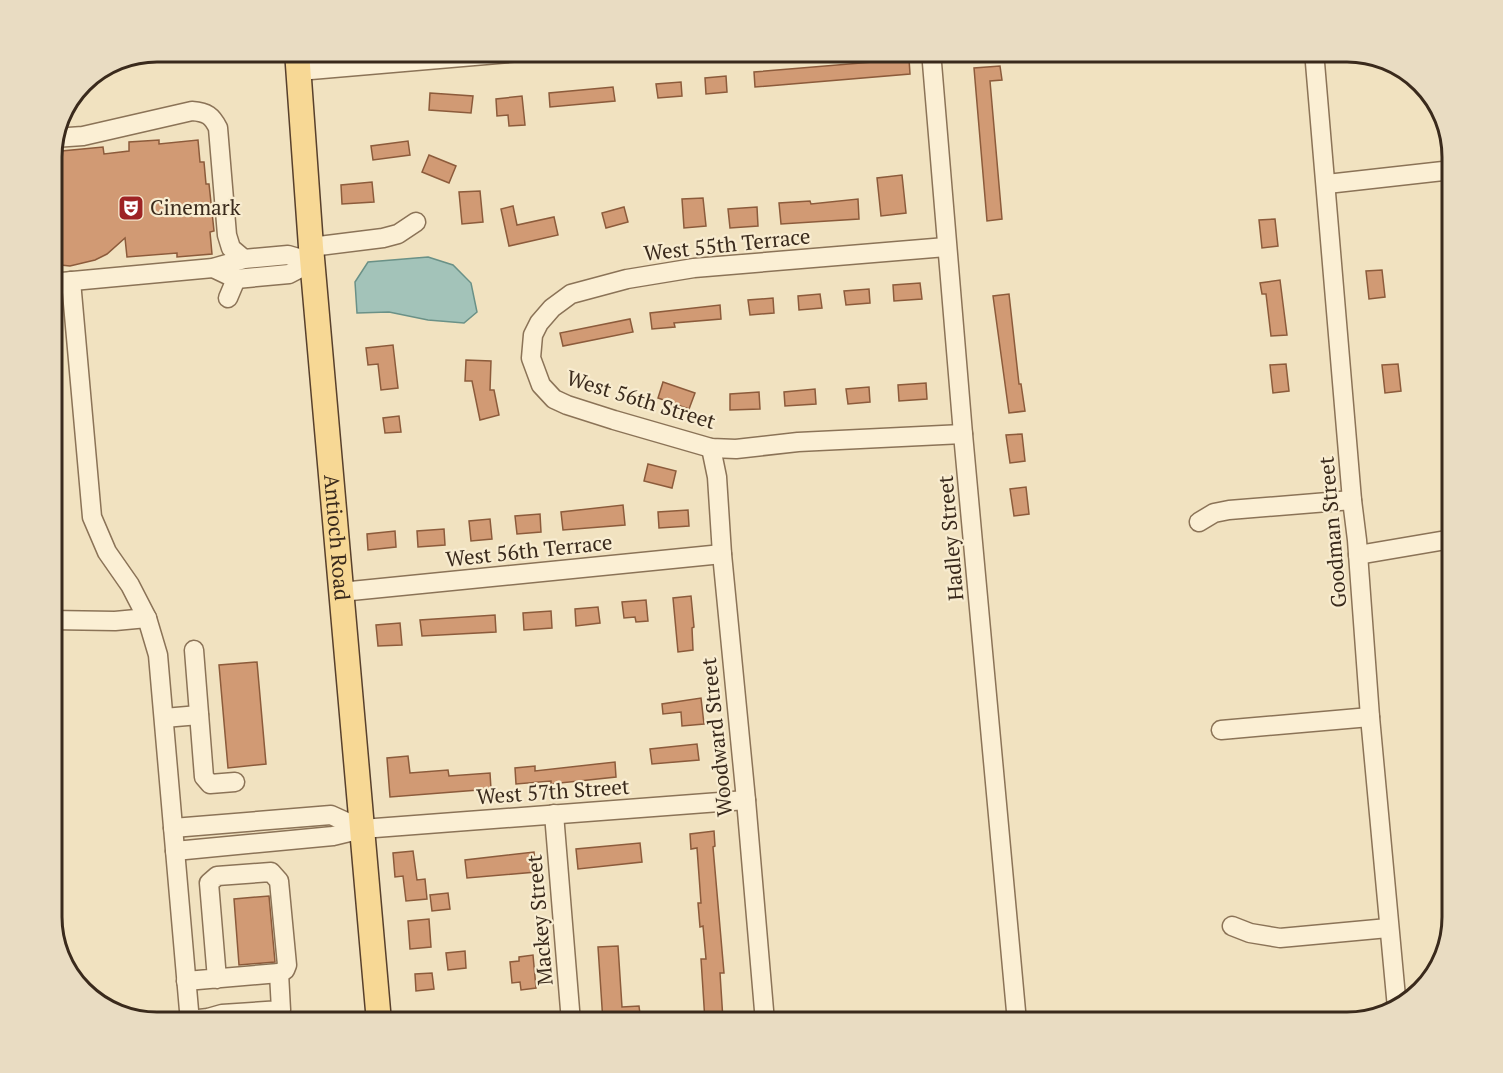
<svg xmlns="http://www.w3.org/2000/svg" width="1503" height="1073" viewBox="0 0 1503 1073" font-family="'PT Serif',serif">
<style>
.water{fill:#a3c3b9;stroke:#6a9187;stroke-width:1.5}
.building{fill:#d19a74;stroke:#8c5b3b;stroke-width:1.5}
.lines{fill:none;stroke-linecap:round;stroke-linejoin:round}
.minor-casing{stroke:#8b7357;stroke-width:21}
.major-casing{stroke:#58402c;stroke-width:27}
.minor{stroke:#fbefd4;stroke-width:18}
.major{stroke:#f7d895;stroke-width:24}
.labels{text-anchor:middle;stroke-width:4.5;stroke-linejoin:round;paint-order:stroke}
.poi-label{font-size:21px;fill:#3a2a1c;stroke:#f8ecd0;text-anchor:start}
.street-label{font-size:21px;fill:#3a2a1c;stroke:#f8ecd0}
.rim{fill:none;stroke:#3a2a1c;stroke-width:3}
</style>
<rect width="100%" height="100%" fill="#f1e2c0"/>
<polygon class="water" points="428,257 453,265 471,283 477,312 464,323 428,320 389,312 357,313 355,282 368,262"/>
<g class="building">
<polygon points="909,59 910,74 755,87 754,72"/>
<polygon points="1000,66 1002,80 990,81 1002,219 987,221 974,68"/>
<polygon points="726,76 727,92 706,94 705,78"/>
<polygon points="681,82 682,96 658,98 656,84"/>
<polygon points="613,87 615,101 550,107 549,93"/>
<polygon points="430,93 473,96 471,113 429,110"/>
<polygon points="522,96 525,125 509,126 508,115 497,116 496,99"/>
<polygon points="159,140 159,144 198,140 200,162 204,162 206,184 209,184 214,231 210,232 212,254 177,257 177,253 127,257 125,238 107,254 95,260 70,266 51,264 51,152 103,147 104,154 129,151 129,142"/>
<polygon points="408,141 410,155 373,160 371,146"/>
<polygon points="429,155 456,166 449,183 422,172"/>
<polygon points="902,175 906,213 881,216 877,178"/>
<polygon points="372,182 374,202 342,204 341,185"/>
<polygon points="480,191 483,222 462,224 459,192"/>
<polygon points="703,198 706,226 684,228 682,199"/>
<polygon points="858,199 859,219 781,224 779,203 810,201 811,204"/>
<polygon points="513,206 517,225 554,217 558,235 509,246 501,209"/>
<polygon points="624,207 628,222 606,228 602,213"/>
<polygon points="757,207 758,226 730,228 728,209"/>
<polygon points="1275,219 1278,246 1262,248 1259,220"/>
<polygon points="1382,270 1385,297 1369,299 1366,271"/>
<polygon points="1280,280 1287,335 1271,336 1266,294 1262,294 1260,283"/>
<polygon points="920,283 922,299 894,301 893,285"/>
<polygon points="869,289 870,303 846,305 844,291"/>
<polygon points="820,294 822,308 799,310 798,296"/>
<polygon points="1009,294 1019,384 1021,384 1025,411 1009,413 993,296"/>
<polygon points="773,298 774,313 750,315 748,300"/>
<polygon points="720,305 721,319 674,323 675,327 652,329 650,313"/>
<polygon points="630,319 633,332 563,346 560,333"/>
<polygon points="393,345 398,388 381,390 378,364 368,365 366,348"/>
<polygon points="466,360 491,361 490,390 494,390 499,415 480,420 472,381 465,381"/>
<polygon points="1286,364 1289,391 1273,393 1270,365"/>
<polygon points="1398,364 1401,391 1385,393 1382,365"/>
<polygon points="663,382 695,393 689,409 658,398"/>
<polygon points="926,383 927,399 899,401 898,385"/>
<polygon points="869,387 870,402 848,404 846,389"/>
<polygon points="815,389 816,404 785,406 784,392"/>
<polygon points="759,392 760,409 730,410 730,394"/>
<polygon points="399,416 401,432 385,433 383,418"/>
<polygon points="1022,434 1025,461 1010,463 1006,435"/>
<polygon points="648,464 676,471 672,488 644,481"/>
<polygon points="1026,487 1029,514 1014,516 1010,489"/>
<polygon points="623,505 625,525 563,530 561,512"/>
<polygon points="688,510 689,526 659,528 658,512"/>
<polygon points="540,514 541,532 517,534 515,516"/>
<polygon points="490,519 492,539 471,541 469,521"/>
<polygon points="444,529 445,545 418,547 417,531"/>
<polygon points="395,531 396,547 368,550 367,534"/>
<polygon points="691,596 694,627 692,628 693,650 678,652 673,598"/>
<polygon points="646,600 648,621 636,622 635,617 624,618 622,602"/>
<polygon points="598,607 600,623 576,626 575,609"/>
<polygon points="551,611 552,628 524,630 523,613"/>
<polygon points="495,615 496,632 422,636 420,620"/>
<polygon points="400,623 402,645 378,646 376,625"/>
<polygon points="257,662 266,764 228,768 219,665"/>
<polygon points="701,698 704,724 682,726 681,712 663,714 662,704"/>
<polygon points="697,744 699,760 652,764 650,749"/>
<polygon points="408,756 410,773 448,770 449,776 490,773 491,789 390,797 387,758"/>
<polygon points="615,762 616,777 551,784 551,781 516,784 515,768 535,766 535,771"/>
<polygon points="714,831 715,846 713,847 724,973 720,973 723,1020 705,1021 701,959 706,959 703,926 700,927 698,903 701,903 697,848 691,849 690,834"/>
<polygon points="640,843 642,862 578,869 576,849"/>
<polygon points="413,851 417,880 425,879 427,899 406,901 403,876 395,877 393,853"/>
<polygon points="534,852 536,872 467,878 465,860"/>
<polygon points="448,893 450,909 432,911 430,895"/>
<polygon points="269,896 275,962 239,965 234,899"/>
<polygon points="429,919 431,947 410,949 408,921"/>
<polygon points="618,946 622,1007 639,1006 641,1022 603,1022 598,947"/>
<polygon points="465,951 466,968 448,970 446,953"/>
<polygon points="533,955 536,988 521,990 520,982 512,983 510,962 519,961 519,957"/>
<polygon points="432,973 434,989 416,991 415,974"/>
</g>
<g class="lines">
<g class="minor-casing">
<g id="minor">
<polyline points="931,51 963,434 1017,1022"/>
<polyline points="1314,51 1352,500 1357,540 1370,717 1397,1008"/>
<polyline points="299,71 532,51"/>
<path d="M 54,138 L 83,136 L 192,111 C 207,112 212,116 218,128 L 227,235 L 231,248 L 244,259"/>
<polyline points="1327,184 1452,170"/>
<polyline points="311,247 383,238 398,234 416,222"/>
<polyline points="946,247 694,268 627,279 571,294 552,308 539,323 533,335 531,358 541,385 554,399 567,405 614,420 711,448 736,449 798,442 963,434"/>
<polyline points="213,268 236,279 289,274 312,262"/>
<polyline points="71,281 92,517 107,552 130,585 147,618 158,655 190,1022"/>
<polyline points="51,283 213,268 244,259 288,255 312,262"/>
<polyline points="228,298 236,279"/>
<polyline points="711,448 717,477 722,554 746,800 765,1022"/>
<polyline points="1199,522 1214,513 1229,510 1352,500"/>
<polyline points="1358,555 1452,539"/>
<polyline points="341,592 722,554"/>
<polyline points="51,620 115,621 147,618"/>
<polyline points="194,650 204,777 210,784 235,782"/>
<polyline points="164,718 199,715"/>
<polyline points="1221,730 1370,717"/>
<polyline points="554,814 571,1022"/>
<polyline points="173,828 331,815 362,829"/>
<polyline points="175,851 333,836 362,829 746,800"/>
<polyline points="1232,926 1250,933 1280,938 1388,928"/>
<polyline points="186,981 279,973 285,970 287,965 279,881 271,872 217,876 209,883 217,979"/>
<polyline points="190,1020 208,1018 222,1014 281,1010 279,973"/>
</g>
</g>
<g class="major-casing">
<g id="major">
<path id="s1" d="M 297,51 L 311,247 L 379,1022"/>
</g>
</g>
<use href="#minor" class="minor"/>
<use href="#major" class="major"/>
</g>
<defs>
<g id="theatre-square" transform="scale(1.35)"><rect x="-9" y="-9" width="18" height="18" rx="4" fill="#9e2324" stroke="#f8ecd0"/><path d="M-5-5.5Q0-4 5-5.5V0Q5 5 0 6Q-5 5-5 0ZM-3.3-2.5H-1v1.5H-3.3ZM1-2.5H3.3v1.5H1ZM-2.8 1Q0 5.5 2.8 1Z" fill="#fff"/></g>
</defs>
<g fill-rule="evenodd">
<use href="#theatre-square" x="131" y="208"/>
</g>
<g class="labels">
<g class="poi-label">
<text x="150" y="215">Cinemark</text>
</g>
<g class="street-label">
<text transform="translate(727 245) rotate(-6)" y="7">West 55th Terrace</text>
<text transform="translate(641 400) rotate(17)" y="7">West 56th Street</text>
<text transform="translate(1333 532) rotate(-95)" y="7">Goodman Street</text>
<text dy="7" stroke="none"><textPath href="#s1" startOffset="488">Antioch Road</textPath></text>
<text transform="translate(951 538) rotate(-95)" y="7">Hadley Street</text>
<text transform="translate(529 551) rotate(-6)" y="7">West 56th Terrace</text>
<text transform="translate(717 737) rotate(-96)" y="7">Woodward Street</text>
<text transform="translate(553 792) rotate(-4)" y="7">West 57th Street</text>
<text transform="translate(540 920) rotate(-95)" y="7">Mackey Street</text>
</g>
</g>
<path d="M0 0H1503V1073H0ZM157 62H1347A95 95 0 0 1 1442 157V917A95 95 0 0 1 1347 1012H157A95 95 0 0 1 62 917V157A95 95 0 0 1 157 62Z" fill="#e9dcc2" fill-rule="evenodd"/>
<path class="rim" d="M157 62H1347A95 95 0 0 1 1442 157V917A95 95 0 0 1 1347 1012H157A95 95 0 0 1 62 917V157A95 95 0 0 1 157 62Z"/>
</svg>
